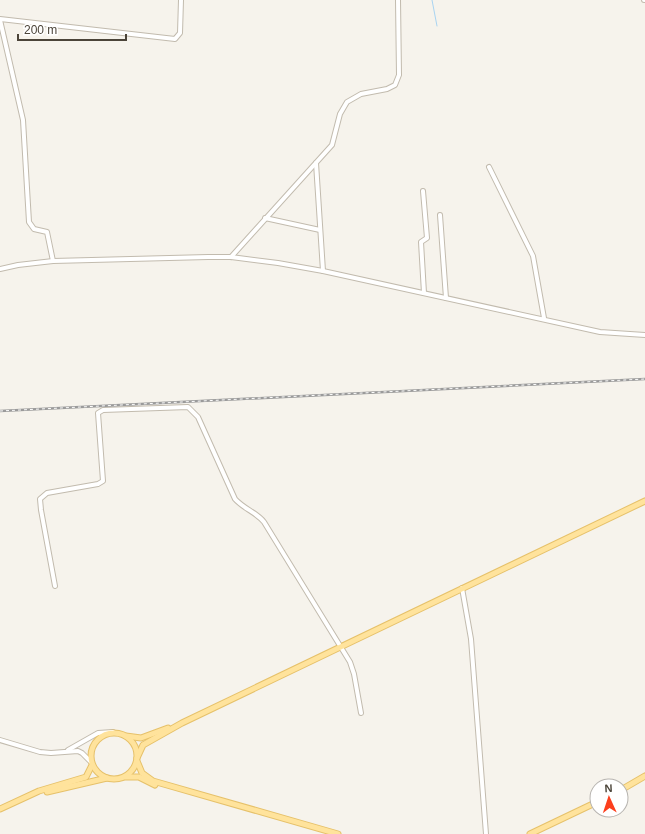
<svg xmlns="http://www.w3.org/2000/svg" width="645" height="834" viewBox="0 0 645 834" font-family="Helvetica,sans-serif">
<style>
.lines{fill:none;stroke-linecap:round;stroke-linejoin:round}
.stream{stroke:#a9d4f2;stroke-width:1}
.minor-casing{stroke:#c2bbae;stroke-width:6}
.major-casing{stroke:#e6c16a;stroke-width:7}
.minor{stroke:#fff;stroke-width:4}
.major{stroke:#ffe39c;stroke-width:5}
.rail-casing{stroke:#9a9a9a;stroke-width:2.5}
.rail{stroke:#fff;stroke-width:1;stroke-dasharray:3;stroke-linecap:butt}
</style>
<rect width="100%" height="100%" fill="#f6f3ec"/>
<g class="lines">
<polyline class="stream" points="432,0 437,26"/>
<g class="minor-casing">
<g id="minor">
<polyline points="644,0 645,0"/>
<polyline points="0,19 175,39 180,33 181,0"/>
<polyline points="0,20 23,120 29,222 34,229 47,232 53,261"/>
<polyline points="316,163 323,271"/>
<polyline points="489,167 533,256 544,318"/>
<polyline points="423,191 427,238 421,242 424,293"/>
<polyline points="440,215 446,298"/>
<polyline points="265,218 320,230"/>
<polyline points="231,257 332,145 340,114 347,102 361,94 387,89 395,85 399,75 398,0"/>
<polyline points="0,269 18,265 53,261 208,257 231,257 278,263 323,271 600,332 645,335"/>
<path d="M 55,586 L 41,510 L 40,499 L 47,493 L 98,484 L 103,481 L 98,413 L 103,410 L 188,407 L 198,417 L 235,499 C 244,509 256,512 264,522 L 350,662 L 354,674 L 361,713"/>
<polyline points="462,588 471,639 486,834"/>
<polyline points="0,740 40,752 51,753 78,751 82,753 91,762"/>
<polyline points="68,750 98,733 113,732"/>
</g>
</g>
<g class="major-casing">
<g id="major">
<circle cx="114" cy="756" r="23"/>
<polyline points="126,736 141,738 168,728"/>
<polyline points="137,758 143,745 182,723 645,501"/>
<polyline points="137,761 142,773 153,781 338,834"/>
<polyline points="125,777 139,777 155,785"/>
<polyline points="621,790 645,776"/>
<polyline points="47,792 107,778"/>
<polyline points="0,809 39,791 86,777 92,765"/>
<polyline points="530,834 597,802"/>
</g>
</g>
<use href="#minor" class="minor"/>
<use href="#major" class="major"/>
<g class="rail-casing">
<polyline id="rail" points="0,411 645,379"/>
</g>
<use href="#rail" class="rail"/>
</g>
<g transform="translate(609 798) rotate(357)"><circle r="19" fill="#ffffff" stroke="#b7b4b0"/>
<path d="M0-3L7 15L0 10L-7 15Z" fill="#fc3f1d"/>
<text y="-6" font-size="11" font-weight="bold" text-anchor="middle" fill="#4b4439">N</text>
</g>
<path d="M18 34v6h108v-6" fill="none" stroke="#4b4439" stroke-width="2"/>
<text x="24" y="34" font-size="12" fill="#4b4439" stroke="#ffffff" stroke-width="3" paint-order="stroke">200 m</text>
</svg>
